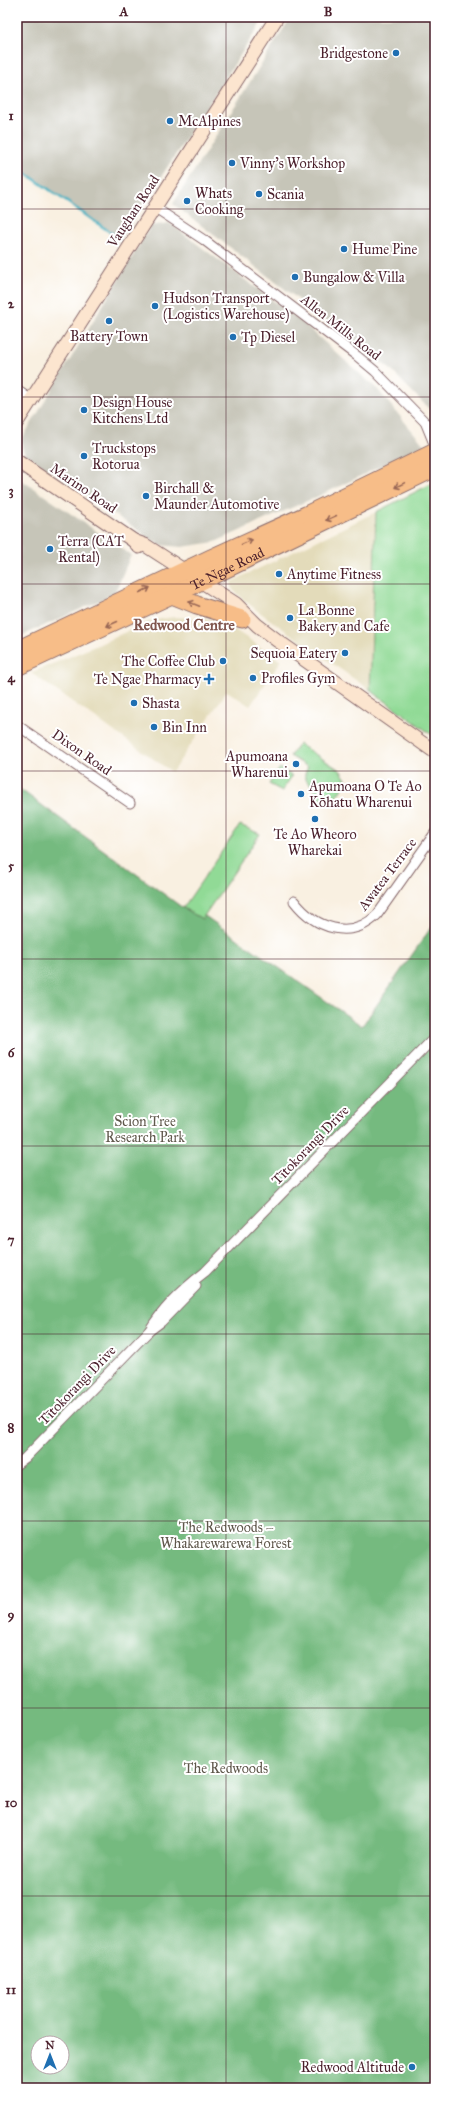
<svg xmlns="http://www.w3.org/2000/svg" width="452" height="2105" viewBox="0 0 452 2105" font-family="'IM FELL Great Primer',serif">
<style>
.built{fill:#e3dbba}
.industrial{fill:#c6c5b8}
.green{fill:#91da96;stroke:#6e7c60}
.forest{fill:#74ba7f;stroke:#5f6c55;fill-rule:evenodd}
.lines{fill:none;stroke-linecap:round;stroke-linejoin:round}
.stream{stroke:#48b4c5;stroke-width:2.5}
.street-casing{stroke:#87686b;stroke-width:11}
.secondary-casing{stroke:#87686b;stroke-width:15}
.highway-casing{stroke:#87686b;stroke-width:19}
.street{stroke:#fff;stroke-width:9}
.secondary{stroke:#fce5cf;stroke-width:13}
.highway{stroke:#f7bd88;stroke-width:17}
.oneway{stroke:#986655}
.grid{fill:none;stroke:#4a1f2b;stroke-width:1;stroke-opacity:0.55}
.poi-dot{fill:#1f6fb2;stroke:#fff;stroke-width:1.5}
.labels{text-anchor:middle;stroke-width:4;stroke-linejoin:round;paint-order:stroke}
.poi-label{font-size:14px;fill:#4a1f2b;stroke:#fff;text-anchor:start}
.street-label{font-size:14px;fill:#4a1f2b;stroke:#fff}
.park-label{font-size:14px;fill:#5f574b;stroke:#fff}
.neighbourhood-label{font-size:15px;font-weight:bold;fill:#80564e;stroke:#fff}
.neatline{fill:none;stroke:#4a1f2b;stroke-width:1.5}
.grid-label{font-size:13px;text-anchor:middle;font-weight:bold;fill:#4a1f2b}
</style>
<rect width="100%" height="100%" fill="#fff"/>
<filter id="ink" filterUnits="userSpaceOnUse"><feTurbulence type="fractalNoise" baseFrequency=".025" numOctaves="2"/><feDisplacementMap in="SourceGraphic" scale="8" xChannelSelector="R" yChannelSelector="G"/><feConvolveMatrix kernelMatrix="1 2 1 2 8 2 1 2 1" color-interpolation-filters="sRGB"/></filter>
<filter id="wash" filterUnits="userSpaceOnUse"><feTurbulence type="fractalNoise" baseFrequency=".012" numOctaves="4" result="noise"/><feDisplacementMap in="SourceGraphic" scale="16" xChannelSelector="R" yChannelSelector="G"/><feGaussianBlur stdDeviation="0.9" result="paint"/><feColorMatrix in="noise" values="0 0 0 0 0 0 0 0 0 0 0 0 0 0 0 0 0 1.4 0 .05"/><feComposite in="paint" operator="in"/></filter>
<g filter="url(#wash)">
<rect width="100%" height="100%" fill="#f9f0e1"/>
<g class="built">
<polygon points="376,512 370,690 255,609 233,590 231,582"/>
<polygon points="174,617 220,620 281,661 250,706 227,691 172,772 31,673 100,644 149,621"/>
</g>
<g class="industrial">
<polygon points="17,17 265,17 120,240 17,168"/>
<polygon points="291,17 435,17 435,415 390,369 173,204"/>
<polygon points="169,223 303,323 378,390 424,445 336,488 215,542 182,547 160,545 25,454 22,447 22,439 151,226"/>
<polygon points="17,477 131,555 114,594 17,638"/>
</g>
<g class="green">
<polygon points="435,482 435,737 370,690 376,512"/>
<path d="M 299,744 L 340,770 L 348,782 L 336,796 L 341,800 L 338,804 L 324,795 L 320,801 C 317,796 315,790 312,786 C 305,778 302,778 308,767 L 290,756 Z"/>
<polygon points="280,768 292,776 282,791 269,784"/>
<polygon points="240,825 260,834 202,919 183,908"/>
</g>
<path class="forest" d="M 17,787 L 183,908 L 202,919 L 205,916 L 362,1026 L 435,922 L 435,2088 L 17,2088 ZM 38,2043 L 62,2043 L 62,2067 L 38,2067 Z"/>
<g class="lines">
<polyline class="stream" points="17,167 120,239"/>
</g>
</g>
<g filter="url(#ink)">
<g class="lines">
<g class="street-casing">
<g id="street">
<polyline points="154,207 204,240 357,356 375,371 425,422 435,429"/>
<polyline points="17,390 31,400"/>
<polyline points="426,424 435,446"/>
<polyline points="17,725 130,803"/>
<path d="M 294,901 C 315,928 350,941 377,915 L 435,833"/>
<path d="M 149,1331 C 163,1308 184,1288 205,1272 L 435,1037"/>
<polyline points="17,1464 25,1458 149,1331 161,1322 196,1286"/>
</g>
</g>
<g class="secondary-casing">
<g id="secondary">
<polyline points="17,422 277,17"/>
<polyline points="17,461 134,541 139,547"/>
<polyline points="134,541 145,545 236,604 257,625 278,641 435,752"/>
</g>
</g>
<g class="highway-casing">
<g id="highway">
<polyline points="172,595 197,605 242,619"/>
<polyline points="17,650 211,558 306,515 435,452"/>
<path id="s1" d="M 17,667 L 193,585 L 435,468"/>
</g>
</g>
<use href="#street" class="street"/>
<use href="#secondary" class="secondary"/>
<use href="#highway" class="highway"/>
</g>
<defs><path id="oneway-shaft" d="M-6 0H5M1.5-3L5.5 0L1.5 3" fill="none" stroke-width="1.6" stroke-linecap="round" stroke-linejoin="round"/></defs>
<g class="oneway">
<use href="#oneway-shaft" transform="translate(400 485) rotate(154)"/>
<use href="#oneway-shaft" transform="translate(331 518) rotate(155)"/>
<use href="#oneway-shaft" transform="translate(247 542) rotate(-24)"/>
<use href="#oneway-shaft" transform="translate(145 590) rotate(-26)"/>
<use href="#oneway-shaft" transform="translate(194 604) rotate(-158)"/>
<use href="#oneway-shaft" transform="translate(112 624) rotate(156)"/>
</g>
</g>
<path class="grid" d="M 226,17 L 226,2088M 17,209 L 435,209M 17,397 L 435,397M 17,584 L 435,584M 17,771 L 435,771M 17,959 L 435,959M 17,1146 L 435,1146M 17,1334 L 435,1334M 17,1521 L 435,1521M 17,1708 L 435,1708M 17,1896 L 435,1896"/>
<g class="poi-dot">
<circle cx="396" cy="53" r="4"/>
<circle cx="170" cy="121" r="4"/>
<circle cx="232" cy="163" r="4"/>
<circle cx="259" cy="194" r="4"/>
<circle cx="187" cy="201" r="4"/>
<circle cx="344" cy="249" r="4"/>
<circle cx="295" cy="277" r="4"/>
<circle cx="155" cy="306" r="4"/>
<circle cx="109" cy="321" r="4"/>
<circle cx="233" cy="337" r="4"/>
<circle cx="84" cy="410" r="4"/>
<circle cx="84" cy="456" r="4"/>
<circle cx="146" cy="496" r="4"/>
<circle cx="50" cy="549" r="4"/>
<circle cx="279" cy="574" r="4"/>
<circle cx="290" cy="618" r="4"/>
<circle cx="345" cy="653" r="4"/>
<circle cx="223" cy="661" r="4"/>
<circle cx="253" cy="678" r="4"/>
<path d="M207 673h4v4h4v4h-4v4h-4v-4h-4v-4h4z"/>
<circle cx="134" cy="703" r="4"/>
<circle cx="154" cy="727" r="4"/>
<circle cx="296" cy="764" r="4"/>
<circle cx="301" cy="794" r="4"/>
<circle cx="315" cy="819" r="4"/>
<circle cx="412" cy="2067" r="4"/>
</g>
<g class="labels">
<g class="poi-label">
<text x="388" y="58" text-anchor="end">Bridgestone</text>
<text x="178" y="126">McAlpines</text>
<text x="240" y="168">Vinny's Workshop</text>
<text x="195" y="198">Whats<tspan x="195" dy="16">Cooking</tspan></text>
<text x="267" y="199">Scania</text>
<text x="352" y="254">Hume Pine</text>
<text x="303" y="282">Bungalow &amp; Villa</text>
<text x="163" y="303">Hudson Transport<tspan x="163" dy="16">(Logistics Warehouse)</tspan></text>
<text x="109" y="341" text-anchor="middle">Battery Town</text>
<text x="241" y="342">Tp Diesel</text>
<text x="92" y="407">Design House<tspan x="92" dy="16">Kitchens Ltd</tspan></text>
<text x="92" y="453">Truckstops<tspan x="92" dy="16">Rotorua</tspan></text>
<text x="154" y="493">Birchall &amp;<tspan x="154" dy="16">Maunder Automotive</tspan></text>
<text x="58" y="546">Terra (CAT<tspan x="58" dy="16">Rental)</tspan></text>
<text x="287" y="579">Anytime Fitness</text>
<text x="298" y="615">La Bonne<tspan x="298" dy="16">Bakery and Cafe</tspan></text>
<text x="337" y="658" text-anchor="end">Sequoia Eatery</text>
<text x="215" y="666" text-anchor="end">The Coffee Club</text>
<text x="261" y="683">Profiles Gym</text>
<text x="201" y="684" text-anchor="end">Te Ngae Pharmacy</text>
<text x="142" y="708">Shasta</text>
<text x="162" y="732">Bin Inn</text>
<text x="288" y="761" text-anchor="end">Apumoana<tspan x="288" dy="16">Wharenui</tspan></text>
<text x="309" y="791">Apumoana O Te Ao<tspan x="309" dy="16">Kōhatu Wharenui</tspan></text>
<text x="315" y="839" text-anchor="middle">Te Ao Wheoro<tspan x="315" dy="16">Wharekai</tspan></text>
<text x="404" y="2072" text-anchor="end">Redwood Altitude</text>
</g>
<g class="street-label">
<text transform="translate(133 211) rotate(-57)" y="5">Vaughan Road</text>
<text transform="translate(341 327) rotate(38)" y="5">Allen Mills Road</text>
<text transform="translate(84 488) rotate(34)" y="5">Marino Road</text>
<text dy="5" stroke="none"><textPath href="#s1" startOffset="232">Te Ngae Road</textPath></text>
<text transform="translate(82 752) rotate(35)" y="5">Dixon Road</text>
<text transform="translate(387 874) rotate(-53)" y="5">Awatea Terrace</text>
<text transform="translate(310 1145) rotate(-46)" y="5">Tītokorangi Drive</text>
<text transform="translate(77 1385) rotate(-46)" y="5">Tītokorangi Drive</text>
</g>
<g class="park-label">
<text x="145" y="1126">Scion Tree<tspan x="145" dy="16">Research Park</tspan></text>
<text x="226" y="1532">The Redwoods –<tspan x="226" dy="16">Whakarewarewa Forest</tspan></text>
<text x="226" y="1773">The Redwoods</text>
</g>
<g class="neighbourhood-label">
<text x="184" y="630">Redwood Centre</text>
</g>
</g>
<rect width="452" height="2105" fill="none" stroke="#fff" stroke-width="44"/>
<g transform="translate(50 2055)"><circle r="19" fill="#ffffff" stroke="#b7a5aa"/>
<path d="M0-3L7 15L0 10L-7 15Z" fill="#1f6fb2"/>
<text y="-6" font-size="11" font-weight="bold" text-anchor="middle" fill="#4a1f2b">N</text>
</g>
<rect x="22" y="22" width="408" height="2061" class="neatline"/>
<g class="grid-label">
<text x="124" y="16">A</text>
<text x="328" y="16">B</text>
<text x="11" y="120">1</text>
<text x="11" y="308">2</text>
<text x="11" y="495">3</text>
<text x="11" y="682">4</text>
<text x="11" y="870">5</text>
<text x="11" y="1057">6</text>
<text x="11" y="1244">7</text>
<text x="11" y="1432">8</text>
<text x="11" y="1619">9</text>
<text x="11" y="1807">10</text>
<text x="11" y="1994">11</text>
</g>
</svg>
